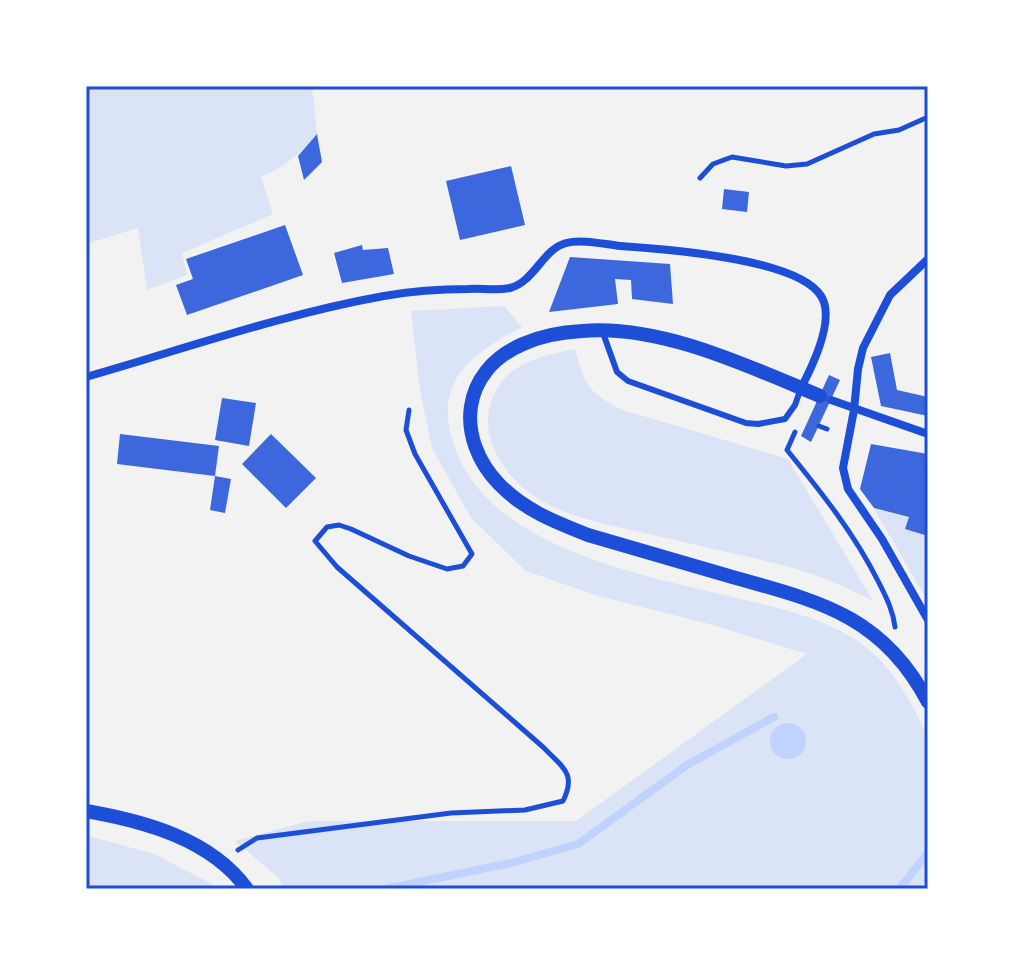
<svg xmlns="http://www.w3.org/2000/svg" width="1014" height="975" viewBox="0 0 1014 975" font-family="Raleway,sans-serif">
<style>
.green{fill:#dbe4f7}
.water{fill:#bfd3fe}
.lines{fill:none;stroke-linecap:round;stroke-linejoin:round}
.stream{stroke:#bfd3fe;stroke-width:8}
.building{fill:#3d67dc}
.path{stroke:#1d4ed8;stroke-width:5}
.service{stroke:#1d4ed8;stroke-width:6}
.minor{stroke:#1d4ed8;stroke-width:8}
.tertiary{stroke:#1d4ed8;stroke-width:14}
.neatline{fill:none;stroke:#1d4ed8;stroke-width:3}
</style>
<rect width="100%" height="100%" fill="#f2f2f2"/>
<g class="green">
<path d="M 86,86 L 312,86 L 317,134 C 300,154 285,167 261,177 L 273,214 L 182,253 L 187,275 L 147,290 L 138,228 L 86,244 Z"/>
<path d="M 504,306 L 522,327 C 483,348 440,372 449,425 C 469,546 639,574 737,598 C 790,611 853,624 888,669 C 901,685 921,718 927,738 C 930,748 928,763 928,774 C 928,808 928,842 928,877 L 918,889 L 283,889 L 279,878 L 235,841 L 308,821 L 576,821 L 807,654 L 709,624 L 595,595 L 526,571 L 471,518 L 432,448 L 420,390 L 411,311 Z"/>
<path d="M 575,349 C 585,385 588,393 623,410 L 788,459 L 873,601 C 846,587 819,575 789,567 C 740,554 690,544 640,532 C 605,524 562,516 531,494 C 499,470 474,428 497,389 C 513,361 546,355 575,349 Z"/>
<polygon points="874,509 909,517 905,529 928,536 928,602"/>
<polygon points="86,835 154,854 210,883 216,889 86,889"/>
</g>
<circle class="water" cx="788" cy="741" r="18"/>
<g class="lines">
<g class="stream">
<polyline points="385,889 511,863 578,844 687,765 774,717"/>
<polyline points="899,889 928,853"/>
</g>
</g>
<g class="building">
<polygon points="317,134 322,162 304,180 298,156"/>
<polygon points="511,166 525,225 460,240 446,181"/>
<polygon points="724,189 749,192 747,212 722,209"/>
<polygon points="285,225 303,275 187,315 176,285 193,279 186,259"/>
<polygon points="362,245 363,250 388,248 394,274 342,283 334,253"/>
<polygon points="570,257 670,264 673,304 632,299 631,280 615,279 618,304 549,312"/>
<polygon points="890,353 897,390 928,397 928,416 881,406 871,357"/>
<polygon points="829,375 840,380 811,442 801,436"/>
<polygon points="222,398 256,403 249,446 215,440"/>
<polygon points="120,434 219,446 215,476 231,479 225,513 210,510 215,476 117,464"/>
<polygon points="271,434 316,478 286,508 242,464"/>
<polygon points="871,444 928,454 928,536 905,529 909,517 874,508 860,489"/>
</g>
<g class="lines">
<g class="path">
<polyline points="700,178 713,164 732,157 786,166 807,164 874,134 899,130 928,117"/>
<polyline points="819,426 827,429"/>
<path d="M 795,432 L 787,450 C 821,492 854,533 878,581 C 886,597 893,610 895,627"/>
<path d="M 238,850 L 257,838 L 451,813 L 525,810 L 563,801 C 577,773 562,767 543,747 L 337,567 L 315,541 L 327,527 L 339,525 L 351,529 L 409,556 L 447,569 L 463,566 L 472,554 L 415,454 L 406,430 L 409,410"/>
</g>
<polyline class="service" points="603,333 617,372 628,381 746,423 758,424 785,419 795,405 801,388"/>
<g class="minor">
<polyline points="928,259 890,295 863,348 858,369 854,410 843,468 848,489 882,539 928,620"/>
<path d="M 86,377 C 184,349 283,314 384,296 C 412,291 439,289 468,289 C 481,288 497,291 510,288 C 534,282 543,249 566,243 C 582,239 603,244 620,246 C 664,249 797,258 821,296 C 836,319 812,367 801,388"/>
<polyline points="831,400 928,434"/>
</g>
<g class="tertiary">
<path d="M 820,396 C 748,366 660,324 582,331 C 562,332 541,336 523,344 C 460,371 455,438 499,484 C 524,510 555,522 588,535 C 635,549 682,562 729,576 C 817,601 882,614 928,702"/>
<path d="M 86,811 C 144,821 211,839 247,889"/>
</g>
</g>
<rect width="1014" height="975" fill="none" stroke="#ffffff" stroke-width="176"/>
<rect x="88" y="88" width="838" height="799" class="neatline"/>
</svg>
